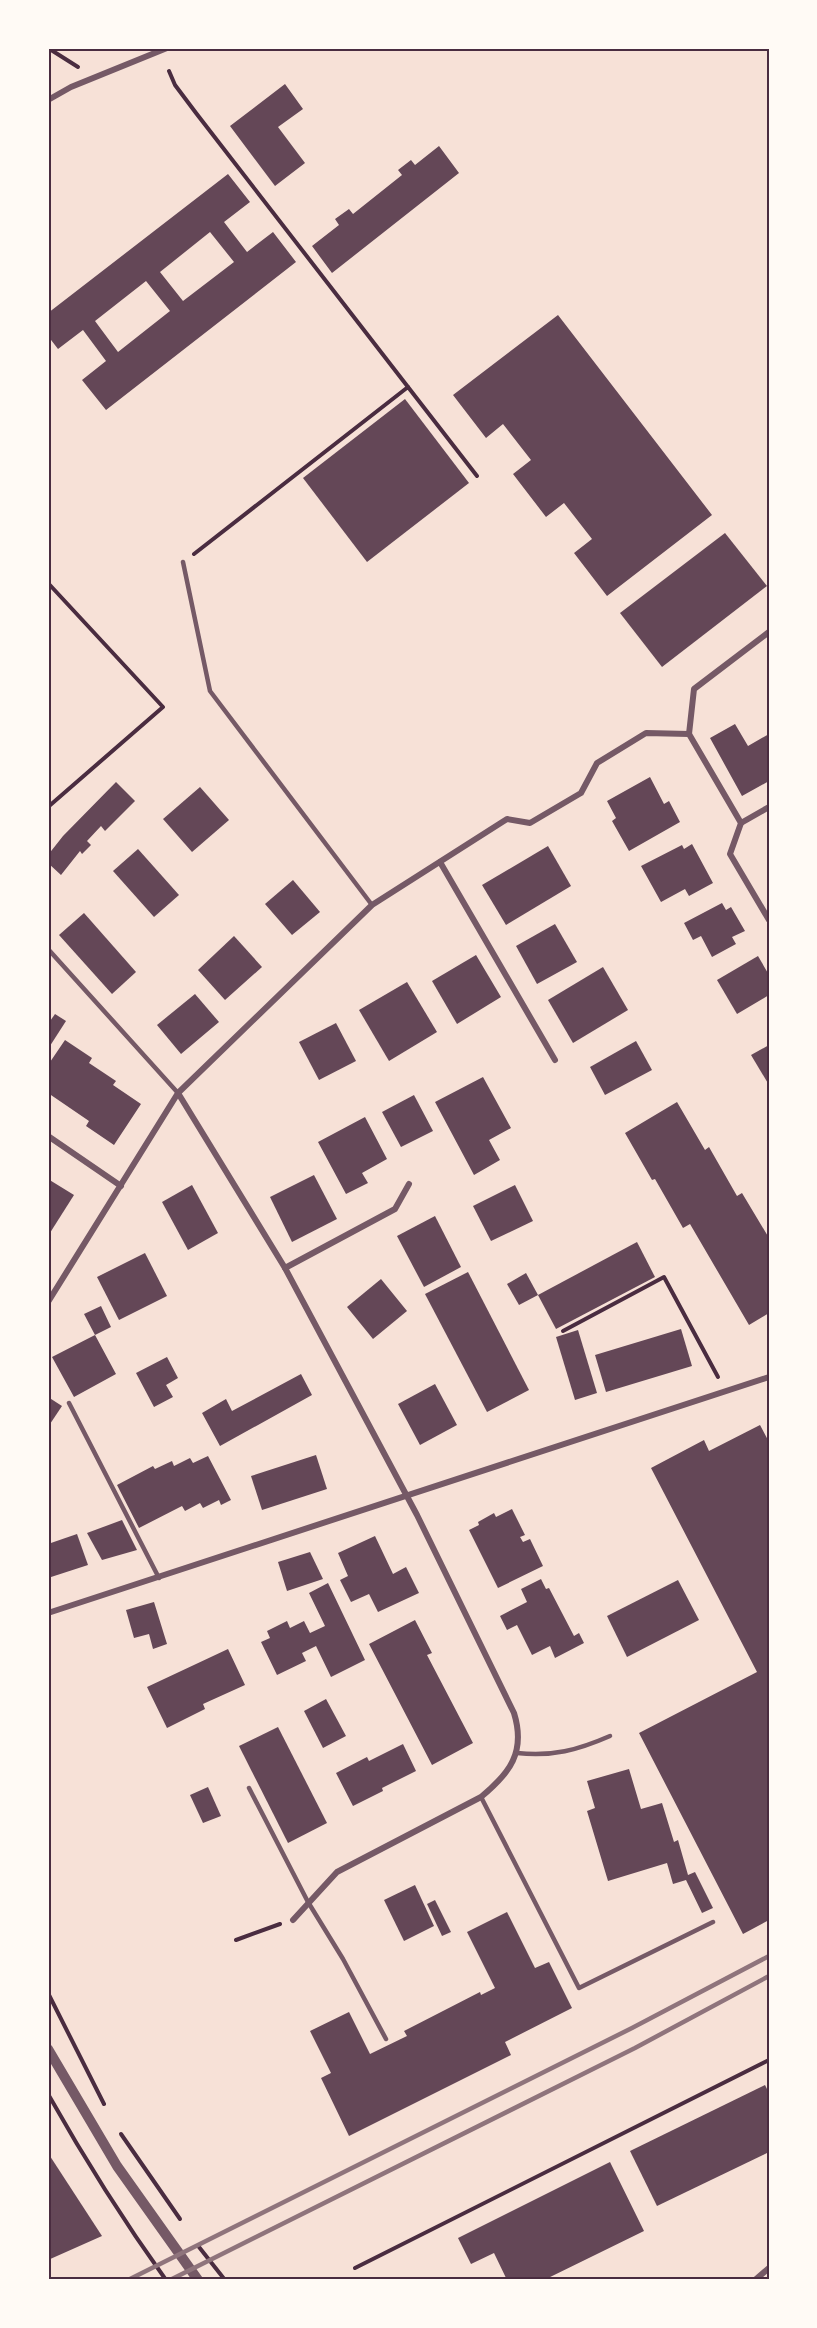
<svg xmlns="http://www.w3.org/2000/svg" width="817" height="2328" viewBox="0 0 817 2328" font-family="Karla,sans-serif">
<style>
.building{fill:#644757;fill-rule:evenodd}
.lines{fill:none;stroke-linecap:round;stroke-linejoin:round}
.path{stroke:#4a2c40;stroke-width:4}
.service{stroke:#755966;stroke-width:4.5}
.minor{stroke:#755966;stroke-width:6}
.tertiary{stroke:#755966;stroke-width:10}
.rail{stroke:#8f747c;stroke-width:4.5}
.neatline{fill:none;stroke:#4a2c40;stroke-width:2}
</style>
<rect width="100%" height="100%" fill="#f7e1d7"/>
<g class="building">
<polygon points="285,84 303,109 278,127 305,163 275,186 230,126"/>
<polygon points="439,146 459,173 332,273 312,246 339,225 335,219 349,209 353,214 402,175 398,170 411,160 415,165"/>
<path d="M 228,174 L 250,202 L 224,222 L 247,252 L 273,232 L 296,262 L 106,410 L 82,380 L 106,361 L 83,330 L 58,349 L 48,336 L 48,313 ZM 210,232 L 234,262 L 183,301 L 160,272 ZM 146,281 L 170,311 L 118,352 L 95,321 Z"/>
<polygon points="558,315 712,515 607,596 574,553 592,539 564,503 546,517 513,474 531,460 503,424 486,438 453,395"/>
<polygon points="405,399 469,483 367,562 303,478"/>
<polygon points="725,533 767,586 662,667 620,613"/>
<polygon points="735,724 748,746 769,734 769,781 742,796 710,738"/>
<polygon points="650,777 664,804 669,801 680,822 629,851 612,821 616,818 607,801"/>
<polygon points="116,782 135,801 105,831 101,826 87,841 91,845 82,854 80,851 61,875 48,863 48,855 63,836"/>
<polygon points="200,787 229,820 192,852 163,819"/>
<polygon points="692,844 713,883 689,896 685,889 661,902 641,866 682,845 684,849"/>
<polygon points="548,846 571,886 506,925 482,885"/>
<polygon points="138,849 179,895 154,917 113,871"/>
<polygon points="293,880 320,912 292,935 265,904"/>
<polygon points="722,903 726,910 731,907 745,931 732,937 736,944 712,957 701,936 693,940 684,923"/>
<polygon points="84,913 136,972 112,994 59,935"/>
<polygon points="555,924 577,962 537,984 516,946"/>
<polygon points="234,936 262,967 225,1000 198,970"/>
<polygon points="476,955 501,997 457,1024 432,981"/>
<polygon points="758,956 769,975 769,995 737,1014 717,980"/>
<polygon points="603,967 628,1010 573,1043 548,1000"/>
<polygon points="407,982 437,1032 389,1061 359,1010"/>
<polygon points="195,994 219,1022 181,1054 157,1025"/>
<polygon points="55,1014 66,1021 48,1049 48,1024"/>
<polygon points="336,1023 356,1061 319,1080 299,1042"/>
<polygon points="65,1040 92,1058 89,1063 116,1081 113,1085 141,1104 114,1145 86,1126 89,1121 48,1093 48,1065"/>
<polygon points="636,1041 652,1070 605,1095 590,1067"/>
<polygon points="769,1045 769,1085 751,1055"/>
<polygon points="483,1077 511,1128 489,1140 500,1160 474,1175 435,1102"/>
<polygon points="414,1095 433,1131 401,1147 382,1112"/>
<polygon points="677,1102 705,1150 709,1147 737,1196 742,1193 769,1238 769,1313 749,1325 690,1224 683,1228 655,1179 652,1180 625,1133"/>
<polygon points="365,1117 387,1159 362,1173 368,1183 346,1194 318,1142"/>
<polygon points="314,1175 337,1219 292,1242 270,1197"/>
<polygon points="48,1179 74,1195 48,1236"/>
<polygon points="192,1185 218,1233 188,1250 162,1202"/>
<polygon points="515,1185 533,1221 491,1241 473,1206"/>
<polygon points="435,1216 461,1267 424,1287 397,1236"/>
<polygon points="637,1242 655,1277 556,1329 538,1295"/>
<polygon points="145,1253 167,1296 119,1320 97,1277"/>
<polygon points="468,1272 529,1390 487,1412 425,1294"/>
<polygon points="526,1273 538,1295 519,1305 507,1284"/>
<polygon points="381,1279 407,1311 373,1339 347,1307"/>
<polygon points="101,1306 111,1327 95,1335 116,1374 74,1397 52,1357 95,1335 84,1314"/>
<polygon points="681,1329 692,1366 606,1392 595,1355"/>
<polygon points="578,1330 597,1393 575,1400 556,1337"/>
<polygon points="167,1357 178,1378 166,1385 173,1397 154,1407 136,1373"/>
<polygon points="301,1374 312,1395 220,1446 202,1413 226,1399 232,1411"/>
<polygon points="435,1384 457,1425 420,1445 398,1404"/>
<polygon points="48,1397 62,1406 48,1427"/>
<polygon points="760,1425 769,1442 769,1920 743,1934 639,1733 757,1672 651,1468 704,1440 709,1451"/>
<polygon points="316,1455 327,1489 262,1510 251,1476"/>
<polygon points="208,1456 231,1500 221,1505 219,1500 203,1508 200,1503 185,1511 182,1506 139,1528 117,1485 153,1466 155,1469 172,1461 174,1466 190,1458 193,1463"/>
<polygon points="512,1509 525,1535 520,1537 523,1542 530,1539 543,1566 498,1588 469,1530 479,1525 478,1522 494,1513 496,1517"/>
<polygon points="122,1520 137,1550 102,1560 87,1533"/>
<polygon points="77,1534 88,1565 48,1578 48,1544"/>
<polygon points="375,1536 393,1574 406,1567 419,1593 378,1612 369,1594 351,1602 340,1580 348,1576 338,1553"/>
<polygon points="310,1552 323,1579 287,1591 278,1562"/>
<polygon points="541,1579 546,1589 549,1588 574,1636 579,1633 584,1643 555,1658 550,1646 532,1655 517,1625 507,1630 500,1616 527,1602 521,1589"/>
<polygon points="678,1580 699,1620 627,1657 607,1616"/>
<polygon points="328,1583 365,1660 331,1677 316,1646 302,1653 306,1661 277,1675 261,1642 270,1638 267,1631 287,1621 290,1628 304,1621 310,1633 325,1626 309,1593"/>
<polygon points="154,1602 167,1644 153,1649 149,1634 134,1638 126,1610"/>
<polygon points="415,1620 432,1653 427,1655 473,1743 432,1765 369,1644"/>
<polygon points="228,1649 245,1685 203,1704 205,1709 167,1728 147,1687"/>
<polygon points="326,1699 346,1736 323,1748 304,1711"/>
<polygon points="278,1727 327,1823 288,1843 239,1746"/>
<polygon points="403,1744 416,1771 382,1788 383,1791 353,1806 336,1773 367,1757 369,1761"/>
<polygon points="629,1769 641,1809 662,1803 674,1842 678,1840 688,1875 695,1872 713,1908 702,1913 686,1880 673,1884 667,1863 608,1881 587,1811 595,1808 587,1781"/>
<polygon points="208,1787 221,1816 203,1823 190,1795"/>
<polygon points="415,1885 434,1926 404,1941 384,1900"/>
<polygon points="435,1900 451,1932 442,1936 427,1904"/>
<polygon points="507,1912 535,1968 549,1962 572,2008 505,2042 511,2055 349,2136 321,2078 331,2073 310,2031 349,2012 370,2054 407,2036 404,2031 480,1992 481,1995 495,1988 467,1932"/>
<polygon points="765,2085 769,2093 769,2152 657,2206 630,2151"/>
<polygon points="48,2153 102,2236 48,2260"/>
<polygon points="610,2162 644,2231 544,2280 507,2280 494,2253 471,2264 458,2238"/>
</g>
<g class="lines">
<g class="path">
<polyline points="48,48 78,67"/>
<polyline points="169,71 175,85 196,113 408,387"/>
<polyline points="194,554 408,387 477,476"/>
<polyline points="48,583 163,707 48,807"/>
<polyline points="563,1331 664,1277 718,1377"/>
<polyline points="236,1940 280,1924"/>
<polyline points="48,1993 104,2104"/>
<path d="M 48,2094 C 84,2158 123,2220 166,2280"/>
<polyline points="121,2134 180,2219"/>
<polyline points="199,2247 225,2280"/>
<polyline points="355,2268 769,2060"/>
</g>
<g class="service">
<polyline points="183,562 210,691 372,905"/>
<polyline points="48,949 178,1093"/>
<polyline points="69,1403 159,1578"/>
<path d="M 517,1753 C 552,1757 578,1750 610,1736"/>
<polyline points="249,1788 308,1902 343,1959 386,2039"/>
<polyline points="481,1797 579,1988 713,1922"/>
</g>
<g class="minor">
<polyline points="48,100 71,87 167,48"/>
<polyline points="689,734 741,823 730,854 769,920"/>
<polyline points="741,823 769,807"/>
<polyline points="440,862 555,1060"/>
<path d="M 178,1093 L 285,1268 L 417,1515 L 514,1713 C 526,1752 510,1773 481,1797 L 337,1872 L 293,1920"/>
<polyline points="48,1136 121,1186"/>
<polyline points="285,1268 395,1209 409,1184"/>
<polyline points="48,1302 178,1093 372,905 507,819 530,823 581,793 597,763 646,733 689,734 694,689 769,632"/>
<polyline points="48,1613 769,1377"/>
<polyline points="755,2280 769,2268"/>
</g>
<polyline class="tertiary" points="48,2049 117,2166 198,2280"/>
<g class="rail">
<polyline points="128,2280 632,2028 769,1956"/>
<polyline points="170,2280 635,2048 769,1976"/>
</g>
</g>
<rect width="817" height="2328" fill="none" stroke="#fffaf5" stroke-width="99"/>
<rect x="50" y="50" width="718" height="2228" class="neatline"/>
</svg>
